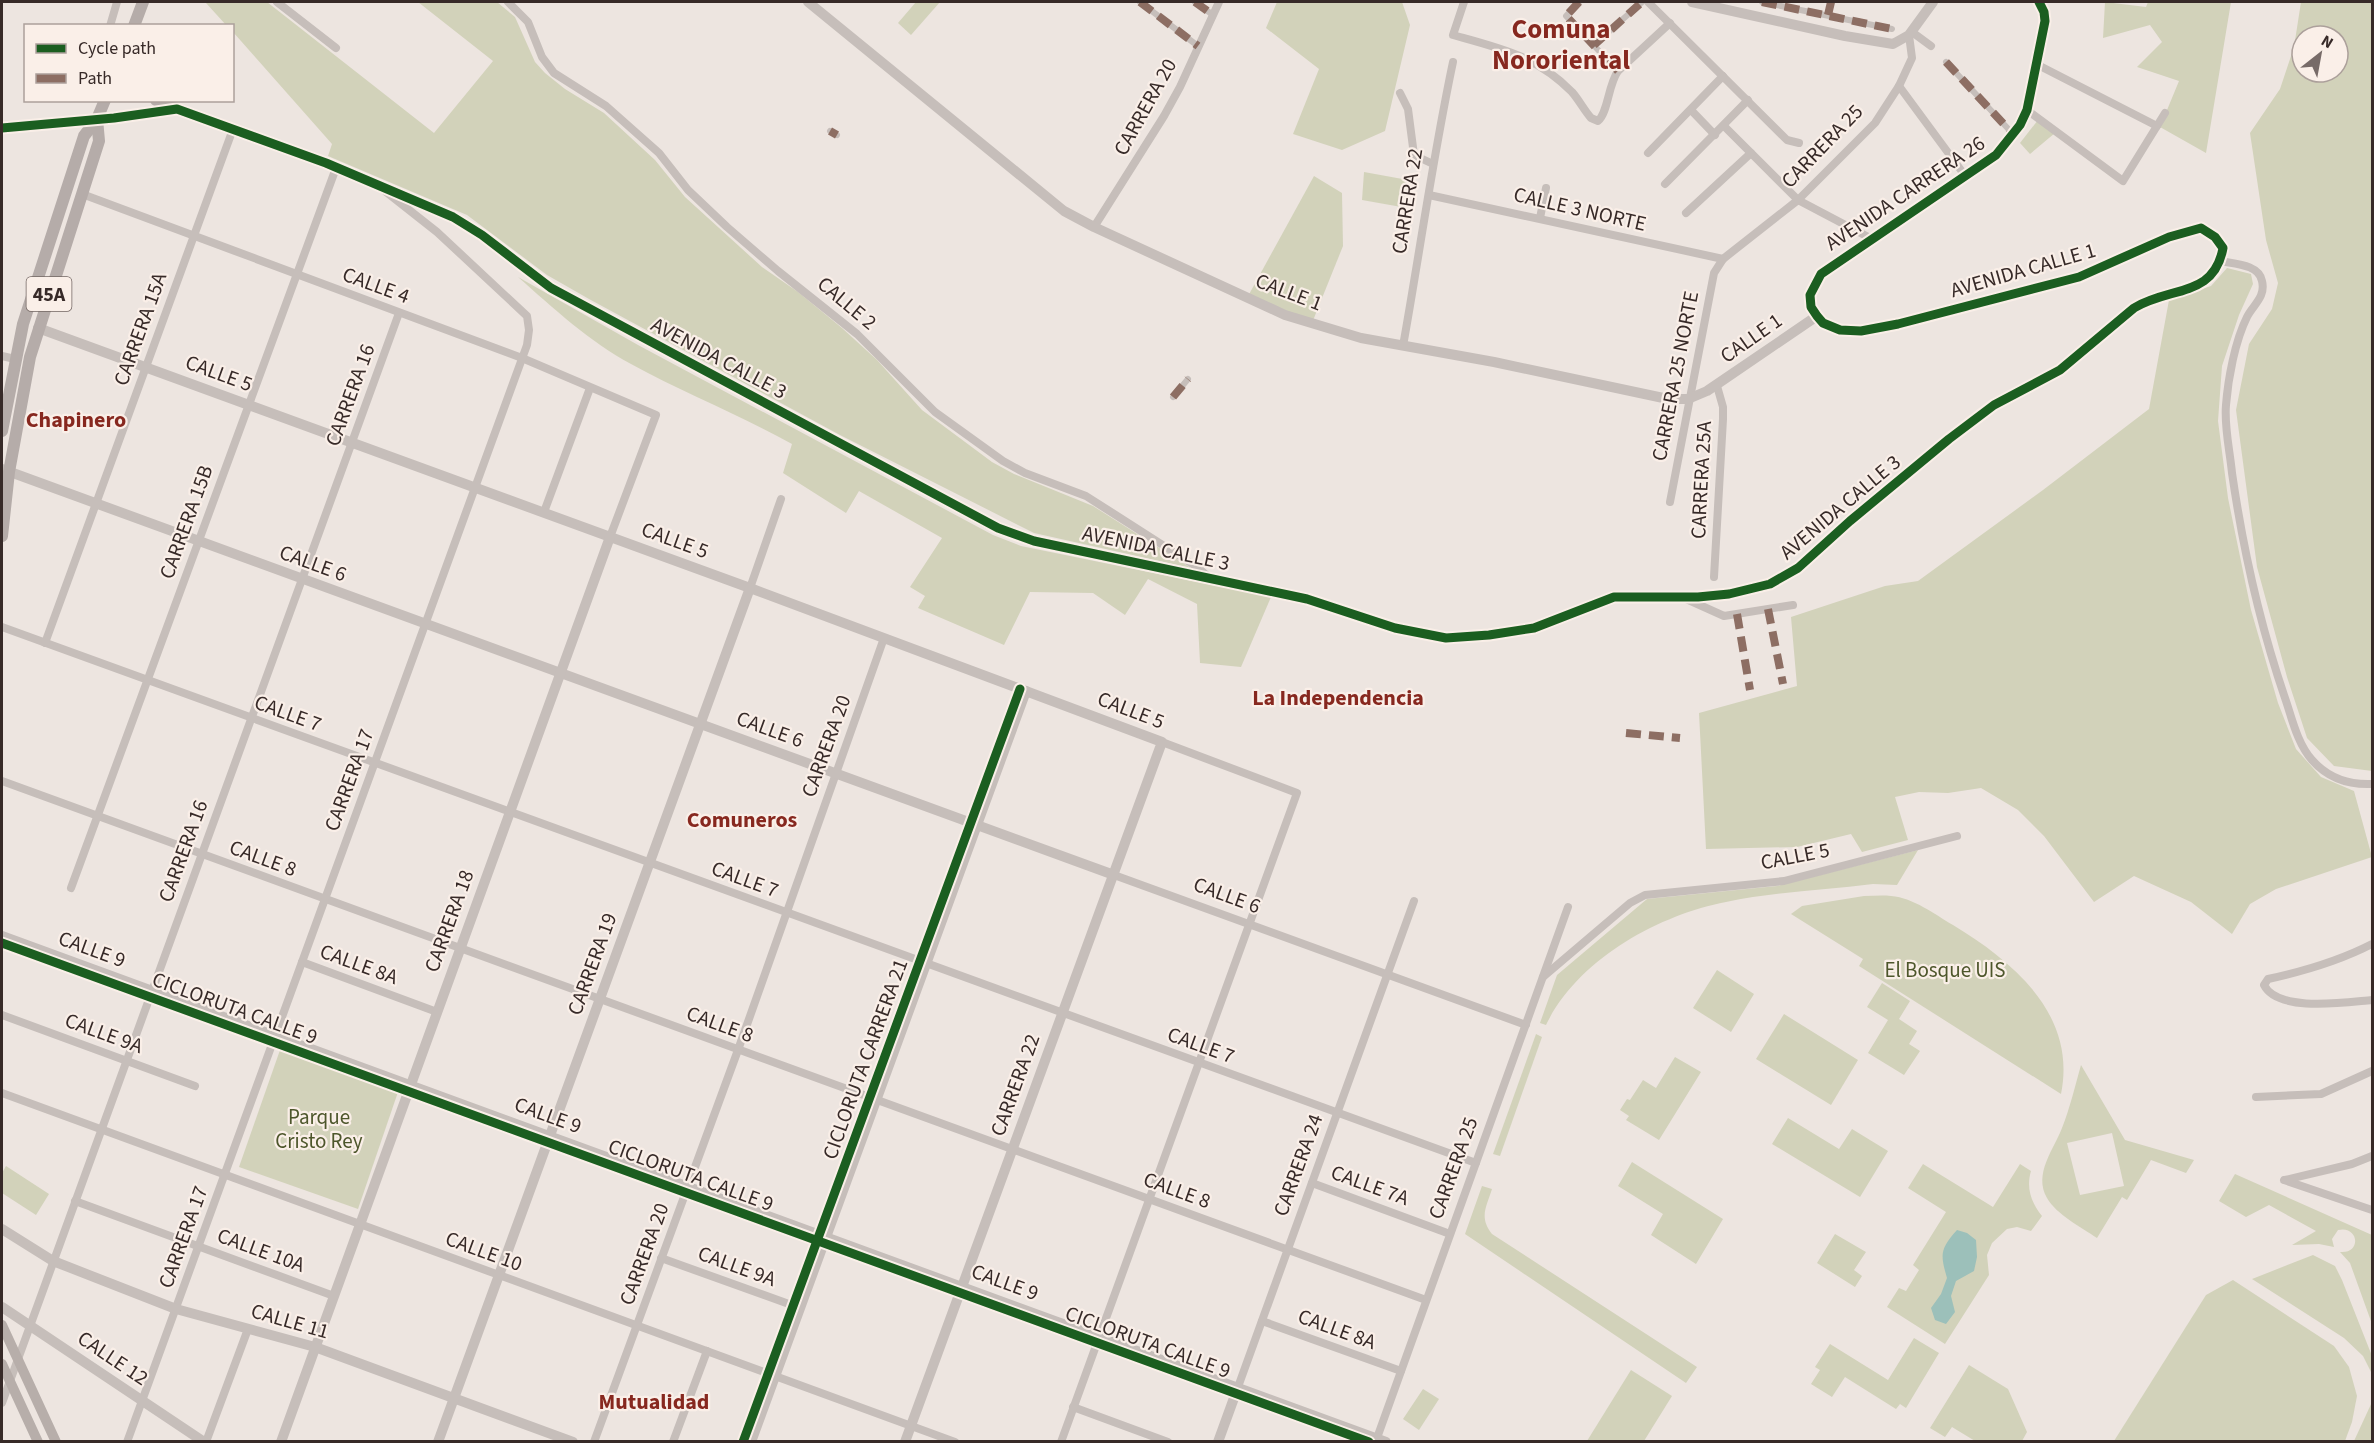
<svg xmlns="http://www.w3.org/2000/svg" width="2374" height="1443" viewBox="0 0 2374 1443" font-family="'Source Sans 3',sans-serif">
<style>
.green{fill:#d2d2ba;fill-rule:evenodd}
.water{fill:#9cc0ba}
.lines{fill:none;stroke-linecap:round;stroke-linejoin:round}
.pedestrian{stroke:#c6beba;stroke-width:6}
.minor{stroke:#c6beba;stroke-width:8}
.tertiary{stroke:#c6beba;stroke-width:10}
.secondary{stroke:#b7aeaa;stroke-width:10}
.primary{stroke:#b5aca9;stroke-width:12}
.quiet{stroke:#8d6e63;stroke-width:8;stroke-dasharray:15 8;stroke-linecap:butt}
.cycleway-casing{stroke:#faefe8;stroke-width:13}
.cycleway{stroke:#1b5e20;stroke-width:9}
.labels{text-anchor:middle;stroke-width:4.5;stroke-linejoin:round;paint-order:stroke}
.shield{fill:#faefe8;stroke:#726562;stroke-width:1.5}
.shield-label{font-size:20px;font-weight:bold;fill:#372a28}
.street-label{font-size:21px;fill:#372a28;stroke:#faefe8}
.park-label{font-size:21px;fill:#4d562b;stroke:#faefe8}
.neighbourhood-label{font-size:22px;font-weight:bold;fill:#87281f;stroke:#faefe8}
.district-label{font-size:27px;font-weight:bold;fill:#87281f;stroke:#faefe8}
</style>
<rect width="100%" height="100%" fill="#ede5e0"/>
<g class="green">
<polygon points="202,2 267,2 434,133 493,61 418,2 497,2 515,17 535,62 545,73 565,89 604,113 655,160 685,197 762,267 798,292 842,328 877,360 922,410 992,462 1014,474 1093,506 1191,568 1034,533 840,435 589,299 547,275 467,215 328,156 332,144 233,32 232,26 226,25 206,3"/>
<polygon points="916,2 940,2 911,35 898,23"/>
<polygon points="1277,2 1402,2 1410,25 1385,131 1342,150 1293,134 1319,69 1266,28"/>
<polygon points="2105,2 2146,7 2148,2 2231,2 2206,153 2160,127 2179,81 2137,67 2162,42 2150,25 2103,38"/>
<path d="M 2301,2 L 2372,2 L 2372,771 L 2334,766 L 2307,738 L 2287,677 L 2257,567 L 2236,410 L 2249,344 L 2272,309 L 2278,283 L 2266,240 L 2250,133 L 2280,89 L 2294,47 ZM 2302,36 L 2338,36 L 2338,72 L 2302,72 Z"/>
<polygon points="2038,120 2055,133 2030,154 2020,143"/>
<polygon points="1364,172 1408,180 1407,208 1362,200"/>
<polygon points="1314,176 1342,193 1343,246 1312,323 1247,298"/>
<polygon points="2227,268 2251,274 2253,284 2239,315 2222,366 2218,421 2228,498 2251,610 2278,703 2296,749 2321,777 2354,791 2372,857 2276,889 2250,904 2232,934 2191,902 2134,876 2094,902 2044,836 2018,810 1981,788 1948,793 1919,792 1895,797 1908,840 1862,852 1851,834 1797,847 1706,849 1699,713 1797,686 1791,617 1885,586 1918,581 2043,490 2149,409 2169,300 2211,286"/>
<path d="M 518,277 L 638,345 L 993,535 L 1021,546 L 1271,597 L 1241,667 L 1200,663 L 1197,604 L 1148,579 L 1125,615 L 1093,593 L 1030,592 L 1004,645 L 918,608 L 925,596 L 910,587 L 942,538 L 859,491 L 846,513 L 783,473 L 792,444 C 740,415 684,393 631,364 C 590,342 553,308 518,277 Z"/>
<path d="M 1918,850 L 1897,885 L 1873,884 C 1824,890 1774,892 1726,902 C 1658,915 1577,960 1546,1025 L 1540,1023 L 1557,975 L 1647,899 L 1777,886 Z"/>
<path d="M 1864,896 C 1873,896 1882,895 1891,896 C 1914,898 1934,914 1953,925 C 2014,962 2077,1015 2061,1094 L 1859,966 L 1863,959 L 1791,914 L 1802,906 Z"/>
<polygon points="1717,970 1754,994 1731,1032 1693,1008"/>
<polygon points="1882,983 1910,1001 1899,1019 1917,1031 1909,1044 1920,1051 1904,1075 1868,1053 1888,1020 1867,1007"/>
<polygon points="1784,1014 1858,1060 1831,1105 1756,1059"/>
<polygon points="1536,1034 1542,1037 1500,1156 1493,1154"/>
<polygon points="280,1050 398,1092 358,1209 239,1167"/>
<polygon points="1675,1057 1701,1072 1659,1140 1626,1120 1629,1116 1620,1110 1627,1099 1630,1100 1643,1080 1656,1088"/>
<path d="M 2081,1065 L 2125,1140 L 2194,1160 L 2186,1173 L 2151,1160 L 2127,1200 L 2122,1197 L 2097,1238 C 2081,1227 2057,1215 2047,1198 C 2033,1174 2054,1149 2062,1128 C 2070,1108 2075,1086 2081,1065 ZM 2112,1133 L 2124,1186 L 2080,1195 L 2067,1143 Z"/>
<polygon points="1788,1118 1839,1149 1852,1129 1888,1151 1860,1197 1772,1144"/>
<polygon points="1632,1162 1723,1219 1696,1264 1651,1235 1663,1214 1618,1186"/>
<path d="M 1923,1164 L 1993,1207 L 2020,1164 L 2031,1171 C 2026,1188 2031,1202 2042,1216 L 2031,1231 L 2017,1227 L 2007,1229 L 1992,1243 L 1987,1255 L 1989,1275 L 1945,1344 L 1887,1307 L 1899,1288 L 1906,1291 L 1919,1270 L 1913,1265 L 1946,1212 L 1908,1188 Z"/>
<polygon points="6,1166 49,1194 36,1215 2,1193 2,1173"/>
<path d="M 2235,1174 L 2372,1235 L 2372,1324 L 2350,1263 L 2340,1252 C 2362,1254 2359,1225 2338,1230 L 2332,1239 L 2334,1247 L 2319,1244 L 2292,1245 L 2316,1231 L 2269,1205 L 2246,1217 L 2219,1201 Z"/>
<path d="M 1482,1186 L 1492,1189 C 1486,1208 1479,1217 1492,1234 L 1697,1367 L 1686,1383 L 1465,1234 Z"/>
<polygon points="1835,1234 1866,1252 1854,1270 1862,1276 1855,1287 1817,1263"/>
<polygon points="2313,1255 2335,1266 2342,1280 2372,1356 2372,1374 2363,1356 2344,1338 2252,1279"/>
<polygon points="2233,1280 2334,1346 2349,1367 2357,1396 2352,1422 2345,1441 2114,1441 2206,1295"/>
<polygon points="1914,1338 1939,1353 1906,1408 1900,1404 1896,1409 1845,1377 1832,1397 1811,1384 1820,1370 1815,1367 1830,1344 1888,1380"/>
<polygon points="1969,1365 2008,1389 2027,1432 2022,1441 1975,1441 1952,1427 1945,1437 1930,1428"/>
<polygon points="1631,1370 1672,1396 1644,1441 1587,1441"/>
<polygon points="1423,1389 1439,1399 1419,1430 1403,1419"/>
<polygon points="2372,1402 2372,1441 2354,1441"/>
</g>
<path class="water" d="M 1957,1230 L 1967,1233 L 1976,1240 L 1977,1257 L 1974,1271 L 1956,1281 L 1951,1296 L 1955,1312 L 1946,1324 L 1935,1320 L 1931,1308 L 1941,1294 L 1947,1278 C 1940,1254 1940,1249 1957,1230 Z"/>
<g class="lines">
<g class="pedestrian">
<polyline points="1140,2 1198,46"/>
<polyline points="1195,2 1213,15"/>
<polyline points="1579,2 1566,16 1618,71"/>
<polyline points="1762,2 1892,29"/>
<polyline points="1828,15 1831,2"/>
<polyline points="1594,45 1642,2"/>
<polyline points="1946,62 2013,134"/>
<polyline points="830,131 837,135"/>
<polyline points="1173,397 1188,379"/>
</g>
<g class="minor">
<polyline points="277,2 336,48"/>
<polyline points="508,2 528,22 542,57 554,73 606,106 659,153 688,190 727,227 778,271 857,334 935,412 1003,461 1025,473 1086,496 1197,567 1210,578"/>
<path d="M 1464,2 L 1453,35 C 1500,48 1537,56 1572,92 C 1579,100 1584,110 1591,118 L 1598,121 C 1608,113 1608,85 1618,71 L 1670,23"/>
<polyline points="1648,2 1787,140 1799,143"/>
<polyline points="110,26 117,2"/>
<polyline points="1912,32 1931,46"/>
<polyline points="2036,64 2157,126"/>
<polyline points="1899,86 1966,177"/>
<polyline points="1400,93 1408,109 1414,155 1433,164"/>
<polyline points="1691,110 1715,135"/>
<polyline points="2027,110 2123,181 2165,113"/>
<polyline points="1724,126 1798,200 1872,239"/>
<polyline points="2,128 97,119"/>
<polyline points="1648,153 1723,76"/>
<polyline points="1665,184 1748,100"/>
<polyline points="82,194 522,358 656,415 610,537"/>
<polyline points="1429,195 1723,259"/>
<polyline points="1686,213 1751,153"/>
<polyline points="1540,218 1546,188"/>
<polyline points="1094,227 1164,116 1180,87 1219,2"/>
<path d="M 2220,261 C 2234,264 2259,264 2262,281 C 2266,297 2253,305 2247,317 C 2235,341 2228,379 2226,405 C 2224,427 2230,451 2232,473 C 2243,549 2260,625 2285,698 C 2292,718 2297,743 2312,760 C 2328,778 2349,785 2372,784"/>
<path d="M 1403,346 C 1420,251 1433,156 1453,62"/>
<polyline points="2,356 15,359"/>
<polyline points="1670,502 1714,273 1723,259 1798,200 1875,123 1899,86 1912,58 1909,35"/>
<polyline points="544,512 590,388"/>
<polyline points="1714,577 1723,419 1723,407 1717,386"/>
<polyline points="750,588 781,499"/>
<polyline points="1684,598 1724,616 1793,605"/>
<polyline points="2,627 1476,1163"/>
<polyline points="45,643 233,129"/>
<polyline points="2,781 1426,1300"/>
<polyline points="1114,875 1526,1025"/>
<polyline points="71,888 336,168"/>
<path d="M 2372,944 C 2339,961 2305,971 2268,979 L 2264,985 C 2278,1013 2347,1002 2372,1000"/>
<polyline points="302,962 437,1012"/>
<polyline points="1543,977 1630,903 1645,895 1784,881 1957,836"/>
<polyline points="2,1015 195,1086"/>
<polyline points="2,1093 955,1442"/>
<polyline points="2256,1097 2321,1094 2372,1071"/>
<polyline points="2284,1180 2372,1210"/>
<polyline points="2285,1180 2352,1164 2372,1156"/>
<polyline points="1312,1183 1450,1234"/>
<polyline points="75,1201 334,1296"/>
<polyline points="661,1258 800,1308"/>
<polyline points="1262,1321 1401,1371"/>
<polyline points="1238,1387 1414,901"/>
<polyline points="2,1403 399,313"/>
<polyline points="1073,1407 1168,1442"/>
<polyline points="1377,1438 1568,907"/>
<polyline points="127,1442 527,345 529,330 527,316 437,232 385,191"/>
<polyline points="206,1442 248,1329"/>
<polyline points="594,1442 738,1050 884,638"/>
<polyline points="673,1442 707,1351"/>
<polyline points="1061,1442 1297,793 1162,742"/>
</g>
<g class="tertiary">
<polyline points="808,2 1064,211 1094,227 1285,315 1361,338 1494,362 1668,399 1688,399 1707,391 1817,316"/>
<polyline points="1692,2 1845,36 1893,44 1909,35 1933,2"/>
<path d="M 97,119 L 177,109 L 326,163 L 440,211 L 468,226 L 551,288 L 988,524 L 1034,541 L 1307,599 L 1395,628 L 1446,638 L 1489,635 L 1534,628 L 1614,597 L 1698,597 L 1729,594 L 1770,584 L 1798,568 L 1850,521 L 1949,439 L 1994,405 L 2060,370 L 2134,308 C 2170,286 2214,298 2223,248 L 2215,237 L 2201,228 L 2169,237 L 2079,277 L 1898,324 L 1861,331 L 1840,330 L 1823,323 L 1817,316 L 1811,307 L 1810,295 L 1821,274 L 1996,155 L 2020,125 L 2027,110 L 2045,21 L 2044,12 L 2039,2"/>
<polyline points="38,328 750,588 1162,742 905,1442"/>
<polyline points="2,469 1114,875"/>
<polyline points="2,936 1386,1442"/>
<polyline points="2,1229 53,1261 176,1309 315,1347 573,1442"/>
<polyline points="2,1307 204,1442"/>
<polyline points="281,1442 610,537"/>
<polyline points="438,1442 750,588"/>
<polyline points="751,1442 1026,691"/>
<polyline points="1218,1442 1238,1387"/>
</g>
<g class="secondary">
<polyline points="2,1325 56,1442"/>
<polyline points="2,1364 38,1442"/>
</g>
<g class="primary">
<polyline points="134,26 143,2"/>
<polyline points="156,100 177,109"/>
<polyline points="2,431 23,324 84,136 97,119 105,100"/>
<polyline points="2,536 9,472 30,357 99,141 97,119"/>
</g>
<g class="quiet">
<polyline points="1140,2 1198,46"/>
<polyline points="1195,2 1213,15"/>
<polyline points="1579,2 1566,16 1618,71"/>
<polyline points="1762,2 1892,29"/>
<polyline points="1828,15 1831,2"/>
<polyline points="1594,45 1642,2"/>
<polyline points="1946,62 2013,134"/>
<polyline points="830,131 837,135"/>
<polyline points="1173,397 1188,379"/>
<polyline points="1768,609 1783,684"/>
<polyline points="1737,614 1750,690"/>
<polyline points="1626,733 1680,738"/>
</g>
<g class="cycleway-casing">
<g id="cycleway">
<path d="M 2,128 L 114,118 L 177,109 L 326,163 L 453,217 L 482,235 L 551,288 L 998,528 L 1034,541 L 1307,599 L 1395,628 L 1446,638 L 1489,635 L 1534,628 L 1614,597 L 1698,597 L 1729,594 L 1770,584 L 1798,568 L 1850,521 L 1949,439 L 1994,405 L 2060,370 L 2134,308 C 2170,286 2214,298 2223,248 L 2215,237 L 2201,228 L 2169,237 L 2079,277 L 1898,324 L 1861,331 L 1840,330 L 1823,323 L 1817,316 L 1811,307 L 1810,295 L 1821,274 L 1996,155 L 2020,125 L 2027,110 L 2045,21 L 2044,12 L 2039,2"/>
<polyline points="2,943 1369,1442"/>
<polyline points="743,1442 1020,689"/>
</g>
</g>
<use href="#cycleway" class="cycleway"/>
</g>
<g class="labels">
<rect class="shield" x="26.5" y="277" width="45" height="34" rx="4.5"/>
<g class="shield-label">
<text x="49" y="301">45A</text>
</g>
<g class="street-label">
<text transform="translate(1145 107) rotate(-61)" y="7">CARRERA 20</text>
<text transform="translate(1822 146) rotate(-46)" y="7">CARRERA 25</text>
<text transform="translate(1905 193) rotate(-34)" y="7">AVENIDA CARRERA 26</text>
<text transform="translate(1407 201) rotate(-81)" y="7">CARRERA 22</text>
<text transform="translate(1580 209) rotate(13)" y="7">CALLE 3 NORTE</text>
<text transform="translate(2023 270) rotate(-16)" y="7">AVENIDA CALLE 1</text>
<text transform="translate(376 285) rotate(20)" y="7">CALLE 4</text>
<text transform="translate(1289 292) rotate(21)" y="7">CALLE 1</text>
<text transform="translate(847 303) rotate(40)" y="7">CALLE 2</text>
<text transform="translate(140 329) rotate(-70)" y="7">CARRERA 15A</text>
<text transform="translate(1751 338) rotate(-35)" y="7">CALLE 1</text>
<text transform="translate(719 358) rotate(28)" y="7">AVENIDA CALLE 3</text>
<text transform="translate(219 373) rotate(20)" y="7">CALLE 5</text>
<text transform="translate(1675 376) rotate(-79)" y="7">CARRERA 25 NORTE</text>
<text transform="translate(350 395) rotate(-70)" y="7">CARRERA 16</text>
<text transform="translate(1701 480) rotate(-87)" y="7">CARRERA 25A</text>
<text transform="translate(1840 507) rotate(-40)" y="7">AVENIDA CALLE 3</text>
<text transform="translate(186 522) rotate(-70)" y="7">CARRERA 15B</text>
<text transform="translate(675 540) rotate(20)" y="7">CALLE 5</text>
<text transform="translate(1156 548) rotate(12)" y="7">AVENIDA CALLE 3</text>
<text transform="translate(313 563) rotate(20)" y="7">CALLE 6</text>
<text transform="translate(1131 710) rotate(21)" y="7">CALLE 5</text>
<text transform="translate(288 713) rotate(20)" y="7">CALLE 7</text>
<text transform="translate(770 729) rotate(20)" y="7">CALLE 6</text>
<text transform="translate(826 746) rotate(-70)" y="7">CARRERA 20</text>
<text transform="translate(349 780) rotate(-70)" y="7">CARRERA 17</text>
<text transform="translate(183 851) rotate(-70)" y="7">CARRERA 16</text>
<text transform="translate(1795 856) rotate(-11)" y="7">CALLE 5</text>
<text transform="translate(263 858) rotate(20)" y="7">CALLE 8</text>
<text transform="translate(745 879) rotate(20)" y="7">CALLE 7</text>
<text transform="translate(1227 895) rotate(20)" y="7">CALLE 6</text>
<text transform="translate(449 921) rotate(-70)" y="7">CARRERA 18</text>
<text transform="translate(92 949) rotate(20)" y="7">CALLE 9</text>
<text transform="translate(359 964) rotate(20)" y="7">CALLE 8A</text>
<text transform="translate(592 964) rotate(-70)" y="7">CARRERA 19</text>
<text transform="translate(235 1008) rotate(20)" y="7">CICLORUTA CALLE 9</text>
<text transform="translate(720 1024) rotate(20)" y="7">CALLE 8</text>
<text transform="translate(104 1033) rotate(20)" y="7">CALLE 9A</text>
<text transform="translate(1201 1045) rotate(20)" y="7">CALLE 7</text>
<text transform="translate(865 1059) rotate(-70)" y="7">CICLORUTA CARRERA 21</text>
<text transform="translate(1015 1085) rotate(-70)" y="7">CARRERA 22</text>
<text transform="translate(548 1115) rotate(20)" y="7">CALLE 9</text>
<text transform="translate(1298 1165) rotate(-70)" y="7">CARRERA 24</text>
<text transform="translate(1453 1168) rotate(-70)" y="7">CARRERA 25</text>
<text transform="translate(691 1175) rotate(20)" y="7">CICLORUTA CALLE 9</text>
<text transform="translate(1370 1185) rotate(20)" y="7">CALLE 7A</text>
<text transform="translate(1177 1190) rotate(20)" y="7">CALLE 8</text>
<text transform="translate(183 1237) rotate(-70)" y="7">CARRERA 17</text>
<text transform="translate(261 1250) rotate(20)" y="7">CALLE 10A</text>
<text transform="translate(484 1251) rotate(20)" y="7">CALLE 10</text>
<text transform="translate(644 1254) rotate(-70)" y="7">CARRERA 20</text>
<text transform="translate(737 1266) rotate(20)" y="7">CALLE 9A</text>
<text transform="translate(1005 1282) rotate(20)" y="7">CALLE 9</text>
<text transform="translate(290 1321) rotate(16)" y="7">CALLE 11</text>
<text transform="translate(1337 1329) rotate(20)" y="7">CALLE 8A</text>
<text transform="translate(1148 1342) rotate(20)" y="7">CICLORUTA CALLE 9</text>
<text transform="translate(113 1358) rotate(34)" y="7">CALLE 12</text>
</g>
<g class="park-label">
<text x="1945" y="977">El Bosque UIS</text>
<text x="319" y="1124">Parque<tspan x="319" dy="24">Cristo Rey</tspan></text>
</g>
<g class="neighbourhood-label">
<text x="76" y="427">Chapinero</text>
<text x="1338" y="705">La Independencia</text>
<text x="742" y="827">Comuneros</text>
<text x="654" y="1409">Mutualidad</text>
</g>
<g class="district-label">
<text x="1561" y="38">Comuna<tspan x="1561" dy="31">Nororiental</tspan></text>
</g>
</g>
<rect width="2374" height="1443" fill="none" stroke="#372a28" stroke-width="6"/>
<rect x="24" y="24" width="210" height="78" fill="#faefe8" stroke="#aca09b" stroke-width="1.5"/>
<rect x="36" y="44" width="30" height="9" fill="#1b5e20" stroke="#aca09b" stroke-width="1.5"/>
<text x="78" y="54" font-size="18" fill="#372a28">Cycle path</text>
<rect x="36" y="74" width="30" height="9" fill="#8d6e63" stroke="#aca09b" stroke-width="1.5"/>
<text x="78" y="84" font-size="18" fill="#372a28">Path</text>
<g transform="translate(2320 54) rotate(31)"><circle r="28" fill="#faefe8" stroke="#aca09b" stroke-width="1.5"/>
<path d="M0-4.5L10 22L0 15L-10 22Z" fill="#776b68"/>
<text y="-9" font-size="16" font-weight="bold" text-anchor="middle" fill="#372a28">N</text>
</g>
</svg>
